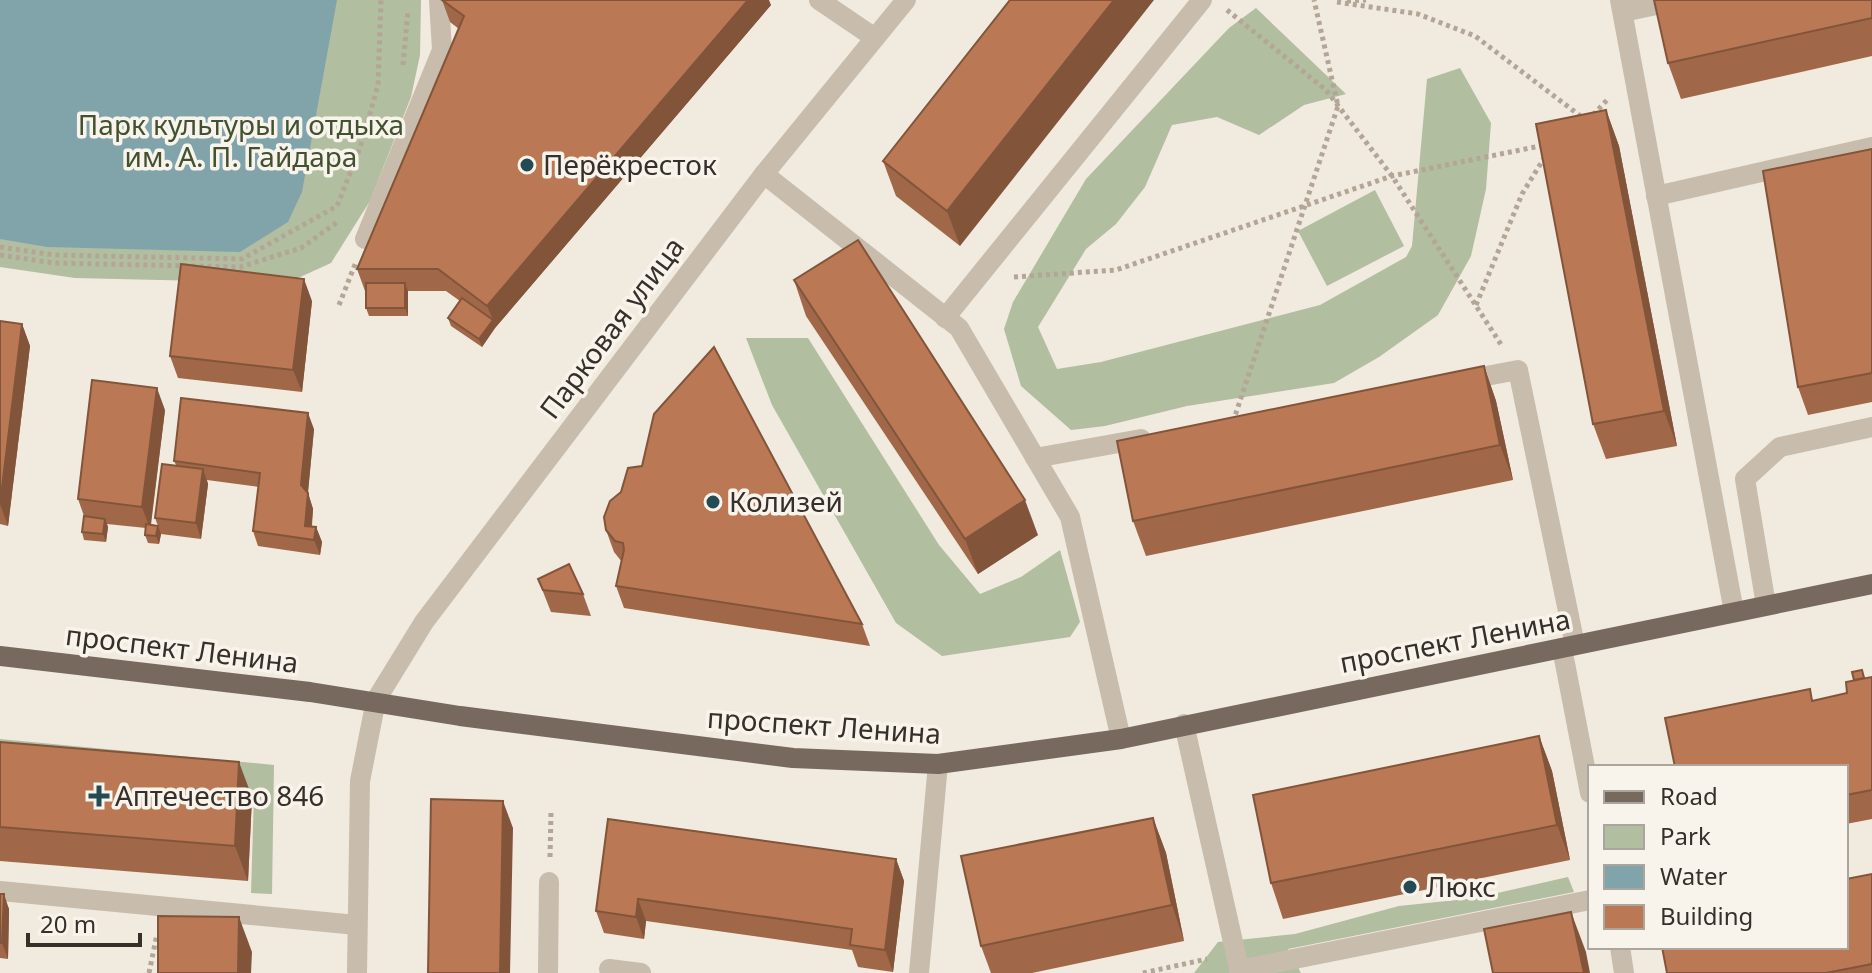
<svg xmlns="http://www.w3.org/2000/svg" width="1872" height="973" viewBox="0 0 1872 973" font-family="'Noto Sans',sans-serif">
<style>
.green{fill:#b1bea0}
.water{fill:#81a4ab}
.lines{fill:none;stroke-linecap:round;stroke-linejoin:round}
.path{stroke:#b3a696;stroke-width:5;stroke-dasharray:4 4;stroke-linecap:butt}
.minor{stroke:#c8bcac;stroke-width:20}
.major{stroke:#77695d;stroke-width:20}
.wall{fill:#a06848}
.shaded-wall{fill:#82553b}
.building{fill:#ba7954;stroke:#82553b;stroke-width:2}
.poi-dot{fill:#244b54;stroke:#f8f4eb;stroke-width:3}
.labels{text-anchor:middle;stroke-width:7;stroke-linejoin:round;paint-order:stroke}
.park-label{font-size:28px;fill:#425230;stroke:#f8f4eb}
.poi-label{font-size:28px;fill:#362f2a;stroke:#f8f4eb;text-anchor:start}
.street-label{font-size:28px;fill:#362f2a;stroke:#f8f4eb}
</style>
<rect width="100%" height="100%" fill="#f0eadf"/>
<g class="green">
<polygon points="0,0 421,0 420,55 411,97 370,201 331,263 287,283 75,278 0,267"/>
<polygon points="1256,8 1346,94 1304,105 1259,135 1217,117 1172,125 1145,187 1116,224 1086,249 1038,327 1057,369 1101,362 1320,305 1406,257 1412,246 1427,79 1460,68 1491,123 1486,189 1471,256 1438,315 1379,357 1334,383 1187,406 1105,426 1071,430 1021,386 1004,329 1013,302 1086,179 1229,28"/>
<polygon points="1375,190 1404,246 1327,286 1298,231"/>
<polygon points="746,338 808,338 939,545 980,594 1021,577 1060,550 1080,622 1070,637 942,656 896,623 772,405"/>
<polygon points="0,739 274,765 272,894 251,893 254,794 0,772"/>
<polygon points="1568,877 1574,892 1288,949 1301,973 1194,973 1218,942 1295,934 1399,906 1476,898"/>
</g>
<polygon class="water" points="0,0 337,0 302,192 288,222 240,252 47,247 0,239"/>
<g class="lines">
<g class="path">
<polyline points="1347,1 1366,0"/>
<polyline points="1337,2 1418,14 1475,36 1583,118"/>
<polyline points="1227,10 1326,90 1392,176 1502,346"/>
<polyline points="403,65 408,11"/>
<polyline points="1593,115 1608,99"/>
<polyline points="0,247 54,255 242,259 337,206 360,148 378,85 381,0"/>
<polyline points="0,255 54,263 240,267 301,248 339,221"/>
<polyline points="1014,277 1116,270 1392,176 1545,145"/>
<polyline points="339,305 356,262"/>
<polyline points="1476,305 1522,194 1546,155"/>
<polyline points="1233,422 1338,106 1314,0"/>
<polyline points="550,857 551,813"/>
<polyline points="149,973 157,934"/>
<polyline points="1143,973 1207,959"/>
</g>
<g class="minor">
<polyline points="819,0 875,38"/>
<polyline points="1620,0 1734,612"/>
<polyline points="1623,12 1680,0"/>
<polyline points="764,174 959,328 1070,517 1121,739"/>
<polyline points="1656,196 1872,147"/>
<polyline points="365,239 442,50 439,0"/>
<polyline points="945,318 1202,0"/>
<polyline points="1460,381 1518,370 1575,645"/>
<polyline points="1035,458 1141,439"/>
<polyline points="1766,605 1745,479 1780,447 1872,427"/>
<polyline points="1562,648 1590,793"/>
<polyline points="1184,724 1240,973"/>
<polyline points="0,891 357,925"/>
<polyline points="1620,947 1624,973"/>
<polyline points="609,969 641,973"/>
<polyline points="1239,970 1590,900"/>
<polyline points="357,973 360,781 376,700 424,622 764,174 906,0"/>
<polyline points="548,973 549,882"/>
<polyline points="919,973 938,764"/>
</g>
<polyline class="major" points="0,656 310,692 460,716 793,758 938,764 1121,739 1872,584"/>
</g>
<g class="wall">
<polygon points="442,0 771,5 495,328 482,347 451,326 448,318 460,301 446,291 408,291 408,316 369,316 366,308 365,291 357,269 459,29 450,22"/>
<polygon points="1010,0 960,246 896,196 883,161"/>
<polygon points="1872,0 1872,56 1681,99 1668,63"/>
<polygon points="1606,110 1619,146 1677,446 1606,459 1593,424"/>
<polygon points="1872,149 1872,402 1808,415 1798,387"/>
<polygon points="794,280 1038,535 978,574 806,316"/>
<polygon points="312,301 302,392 178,378 170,356"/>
<polygon points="0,321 22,324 30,346 8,526 0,524"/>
<polygon points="1484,366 1496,401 1513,480 1146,556 1133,521"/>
<polygon points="165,410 151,525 158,526 155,518 176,465 174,461 314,429 308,493 313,509 312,526 316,527 322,542 320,555 258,546 253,531 259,487 207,480 208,484 201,539 161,534 159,544 148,543 145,535 146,528 107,524 108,527 106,542 84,540 82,532 84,516 78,499"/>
<polygon points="606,530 862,624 870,646 624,608 616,586 622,562 614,552"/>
<polygon points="538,579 583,594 591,616 551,612"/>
<polygon points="1862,670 1865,678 1872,677 1872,819 1846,824 1846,767 1814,701 1847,693 1854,680"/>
<polygon points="1539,736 1552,771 1570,860 1283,919 1271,883"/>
<polygon points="0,742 252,797 248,881 0,861"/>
<polygon points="1153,818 1166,853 1184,941 1032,973 991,973 981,946"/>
<polygon points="608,819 896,859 904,881 893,972 858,967 852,950 646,921 644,939 604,933 596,911"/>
<polygon points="1872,874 1872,973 1667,973"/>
<polygon points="0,894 9,909 8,959 0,958"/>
</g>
<g class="shaded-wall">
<polygon points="748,0 769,0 771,5 495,328 482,347 479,339 493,320 487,306"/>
<polygon points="1114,0 1154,0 960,246 947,211"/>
<polygon points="1606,110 1619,146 1677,446 1664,411"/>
<polygon points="304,279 312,301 302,392 293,370"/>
<polygon points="405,283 408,291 408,316 405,308"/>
<polygon points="22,324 30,346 8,526 0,504"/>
<polygon points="1484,366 1496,401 1513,480 1500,445"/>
<polygon points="157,388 165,410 150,529 142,507"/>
<polygon points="308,413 314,429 307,501 301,485"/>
<polygon points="203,469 208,484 201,539 196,523"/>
<polygon points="308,493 313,509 310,541 305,526"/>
<polygon points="1025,500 1038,535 978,574 965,539"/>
<polygon points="105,519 108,527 106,542 103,534"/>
<polygon points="158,526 161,534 159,544 156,536"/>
<polygon points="316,527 322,542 320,555 314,540"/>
<polygon points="1539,736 1552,771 1570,860 1557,825"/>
<polygon points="239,762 252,797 248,881 235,846"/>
<polygon points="503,801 513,828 510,973 500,973"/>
<polygon points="1153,818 1166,853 1184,941 1172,905"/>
<polygon points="896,859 904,881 893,972 885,950"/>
<polygon points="4,894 9,909 8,959 2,943"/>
<polygon points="638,899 646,921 644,939 636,917"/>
<polygon points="1571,912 1586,952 1590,973 1584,973"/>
<polygon points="239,917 252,952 251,973 238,973"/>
</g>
<g class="building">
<polygon points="442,0 748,0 487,306 438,269 357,269 464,16"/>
<polygon points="1010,0 1114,0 947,211 883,161"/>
<polygon points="1654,0 1872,0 1872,18 1668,63"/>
<polygon points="1606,110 1664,411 1593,424 1536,124"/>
<polygon points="1872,149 1872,373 1798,387 1763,171"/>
<polygon points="858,240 1025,500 965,539 794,280"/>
<polygon points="181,264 304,279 293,370 170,356"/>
<rect x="366" y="283" width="39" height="25"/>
<polygon points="462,298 493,320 479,339 448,318"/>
<polygon points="0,321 22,324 0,504"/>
<polygon points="714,347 862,624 616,586 624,550 623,543 615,541 606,530 604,517 610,501 621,492 628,468 642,466 654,414"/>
<polygon points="1484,366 1500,445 1133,521 1117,441"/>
<polygon points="92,380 157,388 142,507 78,499"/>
<polygon points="181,398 308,413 301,485 308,493 305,526 316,527 314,540 253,531 260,473 174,461"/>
<polygon points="162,464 203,469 196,523 155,518"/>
<polygon points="84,516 105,519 103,534 82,532"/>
<polygon points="146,524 158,526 156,536 145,535"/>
<polygon points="569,564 583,594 543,590 538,579"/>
<polygon points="1862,670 1864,678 1854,680 1852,672"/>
<polygon points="1872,677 1872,790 1846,795 1846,767 1675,767 1665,718 1810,689 1812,701 1847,693 1846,682"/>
<polygon points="1539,736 1557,825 1271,883 1253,795"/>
<polygon points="0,742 239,762 235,846 0,827"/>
<polygon points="431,799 503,801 500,973 428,973"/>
<polygon points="1153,818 1172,905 981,946 961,856"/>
<polygon points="608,819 896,859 885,950 850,945 852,929 638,899 636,917 596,911"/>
<polygon points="1872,874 1872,964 1826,973 1667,973 1662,947 1846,947 1846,879"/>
<polygon points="0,894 4,894 2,943 0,943"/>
<polygon points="1571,912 1584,973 1493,973 1484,929"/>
<polygon points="158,916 239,917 238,973 158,973"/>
</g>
<g class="poi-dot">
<circle cx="527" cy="165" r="8"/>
<circle cx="713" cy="502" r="8"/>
<path d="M95 784h8v8h8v8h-8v8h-8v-8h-8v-8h8z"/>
<circle cx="1410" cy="887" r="8"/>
</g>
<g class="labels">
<g class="park-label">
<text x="241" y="135">Парк культуры и отдыха<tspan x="241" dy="32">им. А. П. Гайдара</tspan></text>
</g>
<g class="poi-label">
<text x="543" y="175">Перёкресток</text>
<text x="729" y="512">Колизей</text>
<text x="115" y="806">Аптечество 846</text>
<text x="1426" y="897">Люкс</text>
</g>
<g class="street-label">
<text transform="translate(612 328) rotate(-53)" y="10">Парковая улица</text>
<text transform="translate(1455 641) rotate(-11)" y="10">проспект Ленина</text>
<text transform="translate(182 649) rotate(7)" y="10">проспект Ленина</text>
<text transform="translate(824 726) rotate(4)" y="10">проспект Ленина</text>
</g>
</g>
<rect x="1588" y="765" width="260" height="184" fill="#f8f4eb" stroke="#aaa59e" stroke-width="2"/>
<rect x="1604" y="791" width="40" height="12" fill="#77695d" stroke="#aaa59e" stroke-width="2"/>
<text x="1660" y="805" font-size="24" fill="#362f2a">Road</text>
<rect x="1604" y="825" width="40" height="24" fill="#b1bea0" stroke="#aaa59e" stroke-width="2"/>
<text x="1660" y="845" font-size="24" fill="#362f2a">Park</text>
<rect x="1604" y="865" width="40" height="24" fill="#81a4ab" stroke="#aaa59e" stroke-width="2"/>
<text x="1660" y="885" font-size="24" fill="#362f2a">Water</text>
<rect x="1604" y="905" width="40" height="24" fill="#ba7954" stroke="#aaa59e" stroke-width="2"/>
<text x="1660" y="925" font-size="24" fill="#362f2a">Building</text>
<path d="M28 933v12h112v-12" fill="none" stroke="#362f2a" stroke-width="4"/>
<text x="40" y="933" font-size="24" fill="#362f2a" stroke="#f8f4eb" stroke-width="6" paint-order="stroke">20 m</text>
</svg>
